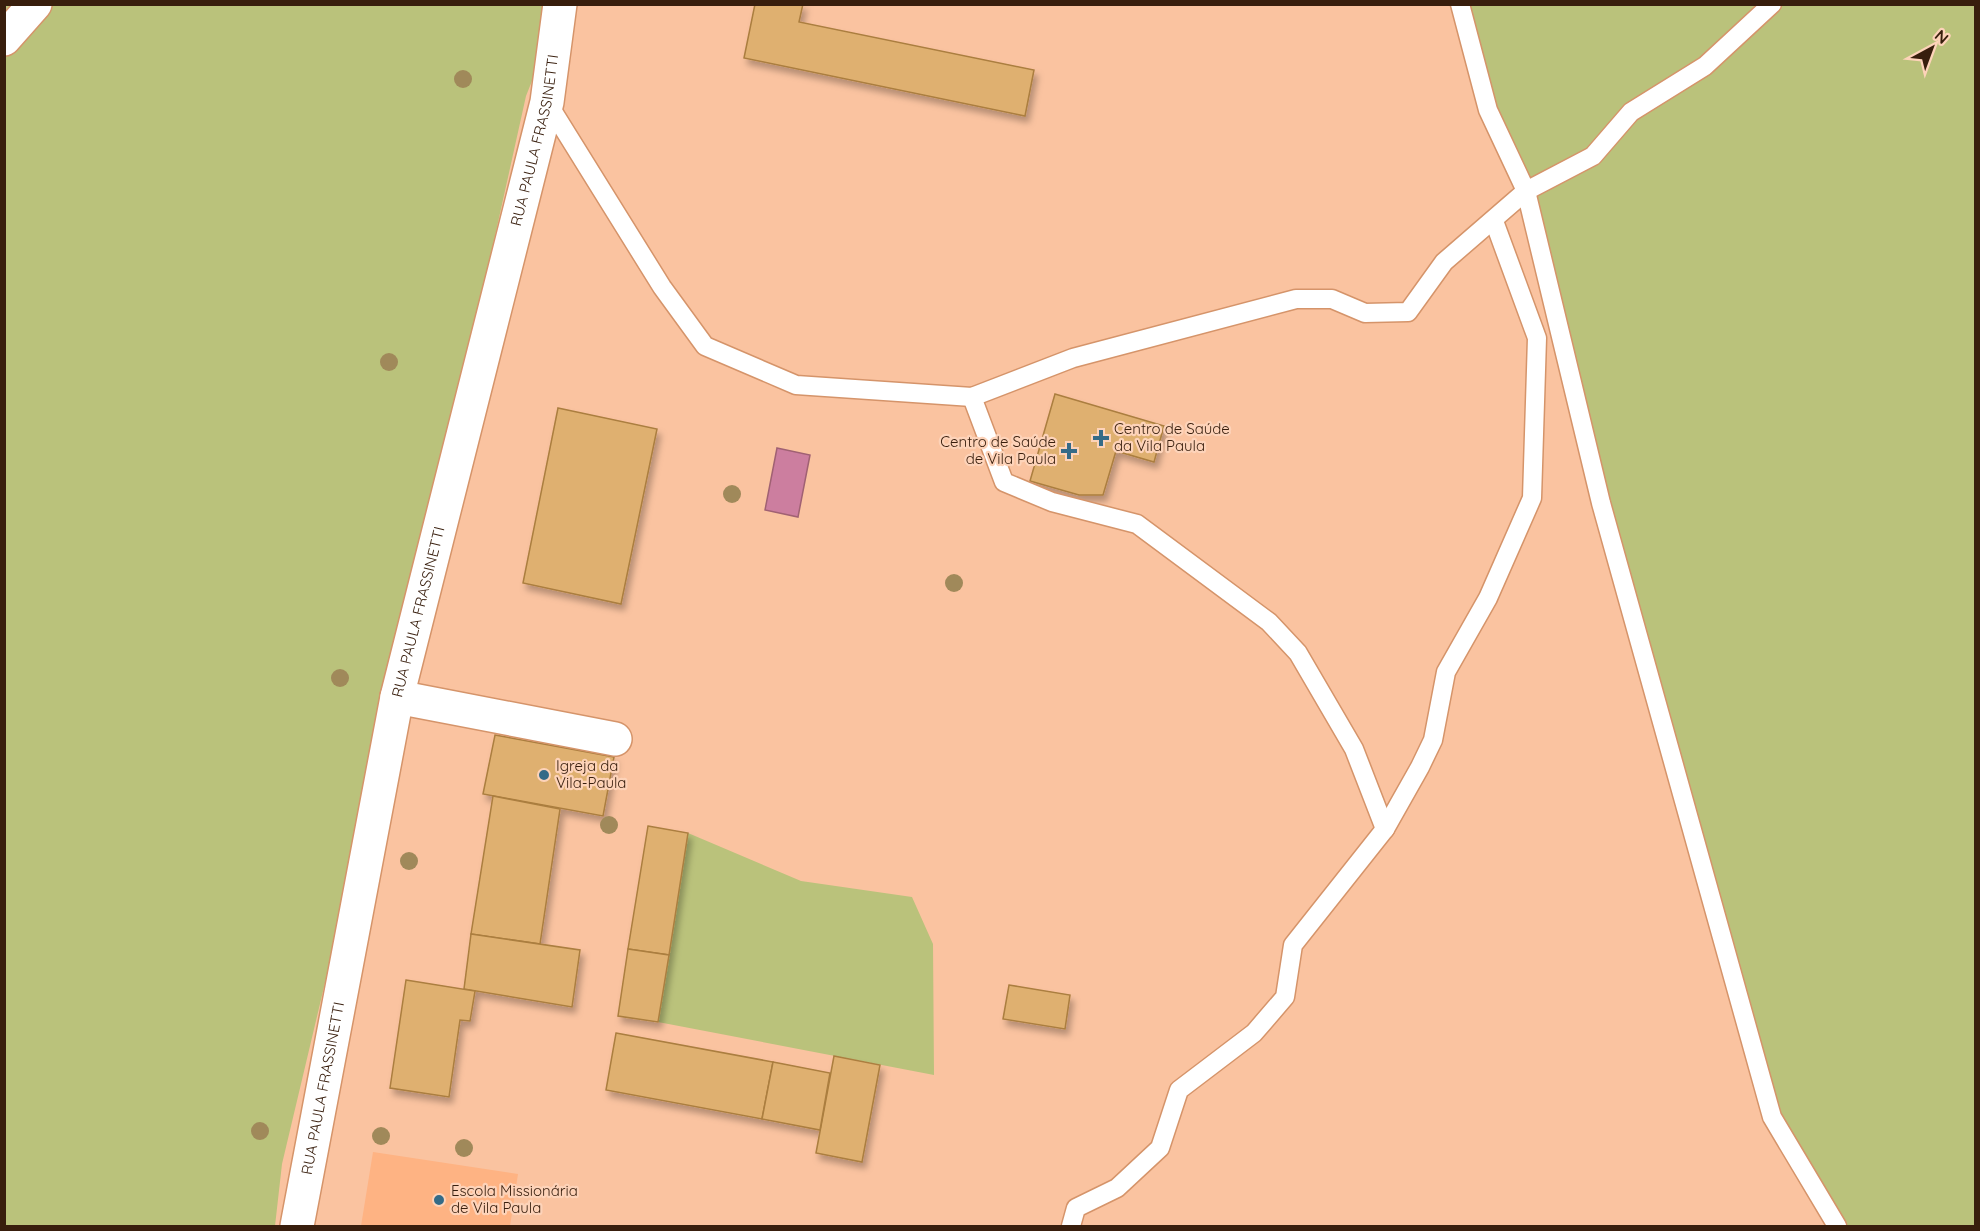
<svg xmlns="http://www.w3.org/2000/svg" width="1980" height="1231" viewBox="0 0 1980 1231" font-family="Quicksand,sans-serif">
<style>
.built{fill:#feb383}
.green{fill:#bac27b}
.water{fill:#cc7e9f;stroke:#a06173;stroke-width:1.5}
.building{fill:#dfb070;stroke:#ab7e3f;stroke-width:1.5;filter:url(#shadow)}
.lines{fill:none;stroke-linecap:round;stroke-linejoin:round}
.service-casing{stroke:#d5946a;stroke-width:21}
.minor-casing{stroke:#d5946a;stroke-width:36}
.service{stroke:#fff;stroke-width:18}
.minor{stroke:#fff;stroke-width:33}
.tree{fill:#a0895a}
.poi-dot{fill:#356b87;stroke:#fdd3b9;stroke-width:2}
.labels{text-anchor:middle;stroke-width:4.5;stroke-linejoin:round;paint-order:stroke}
.street-label{font-size:15px;fill:#381e0d;stroke:#fdd3b9}
.poi-label{font-size:15px;fill:#381e0d;stroke:#fdd3b9;text-anchor:start}
</style>
<defs>
<filter id="shadow"><feDropShadow dx="3.5" dy="6" stdDeviation="3" flood-color="#0004"/></filter>
</defs>
<rect width="100%" height="100%" fill="#fac3a0"/>
<polygon class="built" points="373,1152 518,1174 510,1226 361,1226"/>
<g class="green">
<polygon points="5,5 552,5 557,18 526,96 393,696 282,1164 275,1226 5,1226"/>
<polygon points="1460,5 1975,5 1975,1226 1837,1226 1772,1117 1526,191"/>
<polygon points="688,833 801,881 912,897 933,944 934,1075 658,1022"/>
</g>
<polygon class="water" points="777,448 810,455 798,517 765,510"/>
<g class="building">
<polygon points="755,4 803,4 799,22 1034,70 1025,116 744,58"/>
<polygon points="1055,394 1164,426 1154,462 1116,451 1103,495 1079,495 1030,481"/>
<polygon points="558,408 657,429 621,604 523,583"/>
<polygon points="495,735 614,757 603,816 483,794"/>
<polygon points="493,796 560,809 540,944 471,934"/>
<polygon points="648,826 688,833 669,955 628,949"/>
<polygon points="471,934 580,950 572,1007 464,989"/>
<polygon points="628,949 669,955 658,1022 618,1016"/>
<polygon points="406,980 475,991 470,1021 460,1020 449,1097 390,1088"/>
<polygon points="1009,985 1070,995 1065,1029 1003,1019"/>
<polygon points="616,1033 773,1062 762,1119 606,1090"/>
<polygon points="834,1056 880,1065 862,1162 816,1153"/>
<polygon points="773,1062 830,1073 820,1130 762,1119"/>
</g>
<g class="lines">
<g class="service-casing">
<g id="service">
<polyline points="1460,4 1488,110 1526,191 1601,503 1772,1117 1837,1226"/>
<polyline points="547,102 662,287 705,346 796,385 972,397 1073,358 1296,299 1332,299 1365,313 1408,312 1444,262 1526,191 1593,156 1631,112 1705,66 1772,4"/>
<polyline points="972,397 1004,482 1052,502 1137,524 1269,622 1298,653 1354,749 1385,829"/>
<polyline points="1071,1226 1076,1208 1117,1188 1160,1148 1179,1090 1254,1033 1285,997 1293,945 1385,829 1420,767 1433,740 1446,672 1488,598 1532,498 1537,338 1494,221"/>
</g>
</g>
<g class="minor-casing">
<g id="minor">
<polyline points="4,39 35,4"/>
<polyline points="397,697 615,739"/>
<path id="s1" d="M 297,1226 L 397,697 L 547,102 L 560,4"/>
</g>
</g>
<use href="#service" class="service"/>
<use href="#minor" class="minor"/>
</g>
<g class="tree">
<circle cx="463" cy="79" r="9"/>
<circle cx="389" cy="362" r="9"/>
<circle cx="732" cy="494" r="9"/>
<circle cx="954" cy="583" r="9"/>
<circle cx="340" cy="678" r="9"/>
<circle cx="609" cy="825" r="9"/>
<circle cx="409" cy="861" r="9"/>
<circle cx="260" cy="1131" r="9"/>
<circle cx="381" cy="1136" r="9"/>
<circle cx="464" cy="1148" r="9"/>
</g>
<g class="poi-dot">
<path d="M1098 429h6v6h6v6h-6v6h-6v-6h-6v-6h6z"/>
<path d="M1066 442h6v6h6v6h-6v6h-6v-6h-6v-6h6z"/>
<circle cx="544" cy="775" r="6"/>
<circle cx="439" cy="1200" r="6"/>
</g>
<g class="labels">
<g class="street-label">
<text dy="5" stroke="none"><textPath href="#s1" startOffset="1112">RUA PAULA FRASSINETTI</textPath></text>
<text dy="5" stroke="none"><textPath href="#s1" startOffset="626">RUA PAULA FRASSINETTI</textPath></text>
<text dy="5" stroke="none"><textPath href="#s1" startOffset="140">RUA PAULA FRASSINETTI</textPath></text>
</g>
<g class="poi-label">
<text x="1114" y="434">Centro de Saúde<tspan x="1114" dy="17">da Vila Paula</tspan></text>
<text x="1056" y="447" text-anchor="end">Centro de Saúde<tspan x="1056" dy="17">de Vila Paula</tspan></text>
<text x="556" y="771">Igreja da<tspan x="556" dy="17">Vila-Paula</tspan></text>
<text x="451" y="1196">Escola Missionária<tspan x="451" dy="17">de Vila Paula</tspan></text>
</g>
</g>
<rect width="1980" height="1231" fill="none" stroke="#381e0d" stroke-width="12"/>
<g transform="translate(1932 48) rotate(41)" stroke="#fdd3b9" stroke-width="4.5" paint-order="stroke">
<path d="M0-4.5L10 22L0 15L-10 22Z" fill="#381e0d"/>
<text y="-9" font-size="16" font-weight="bold" text-anchor="middle" fill="#381e0d">N</text>
</g>
</svg>
